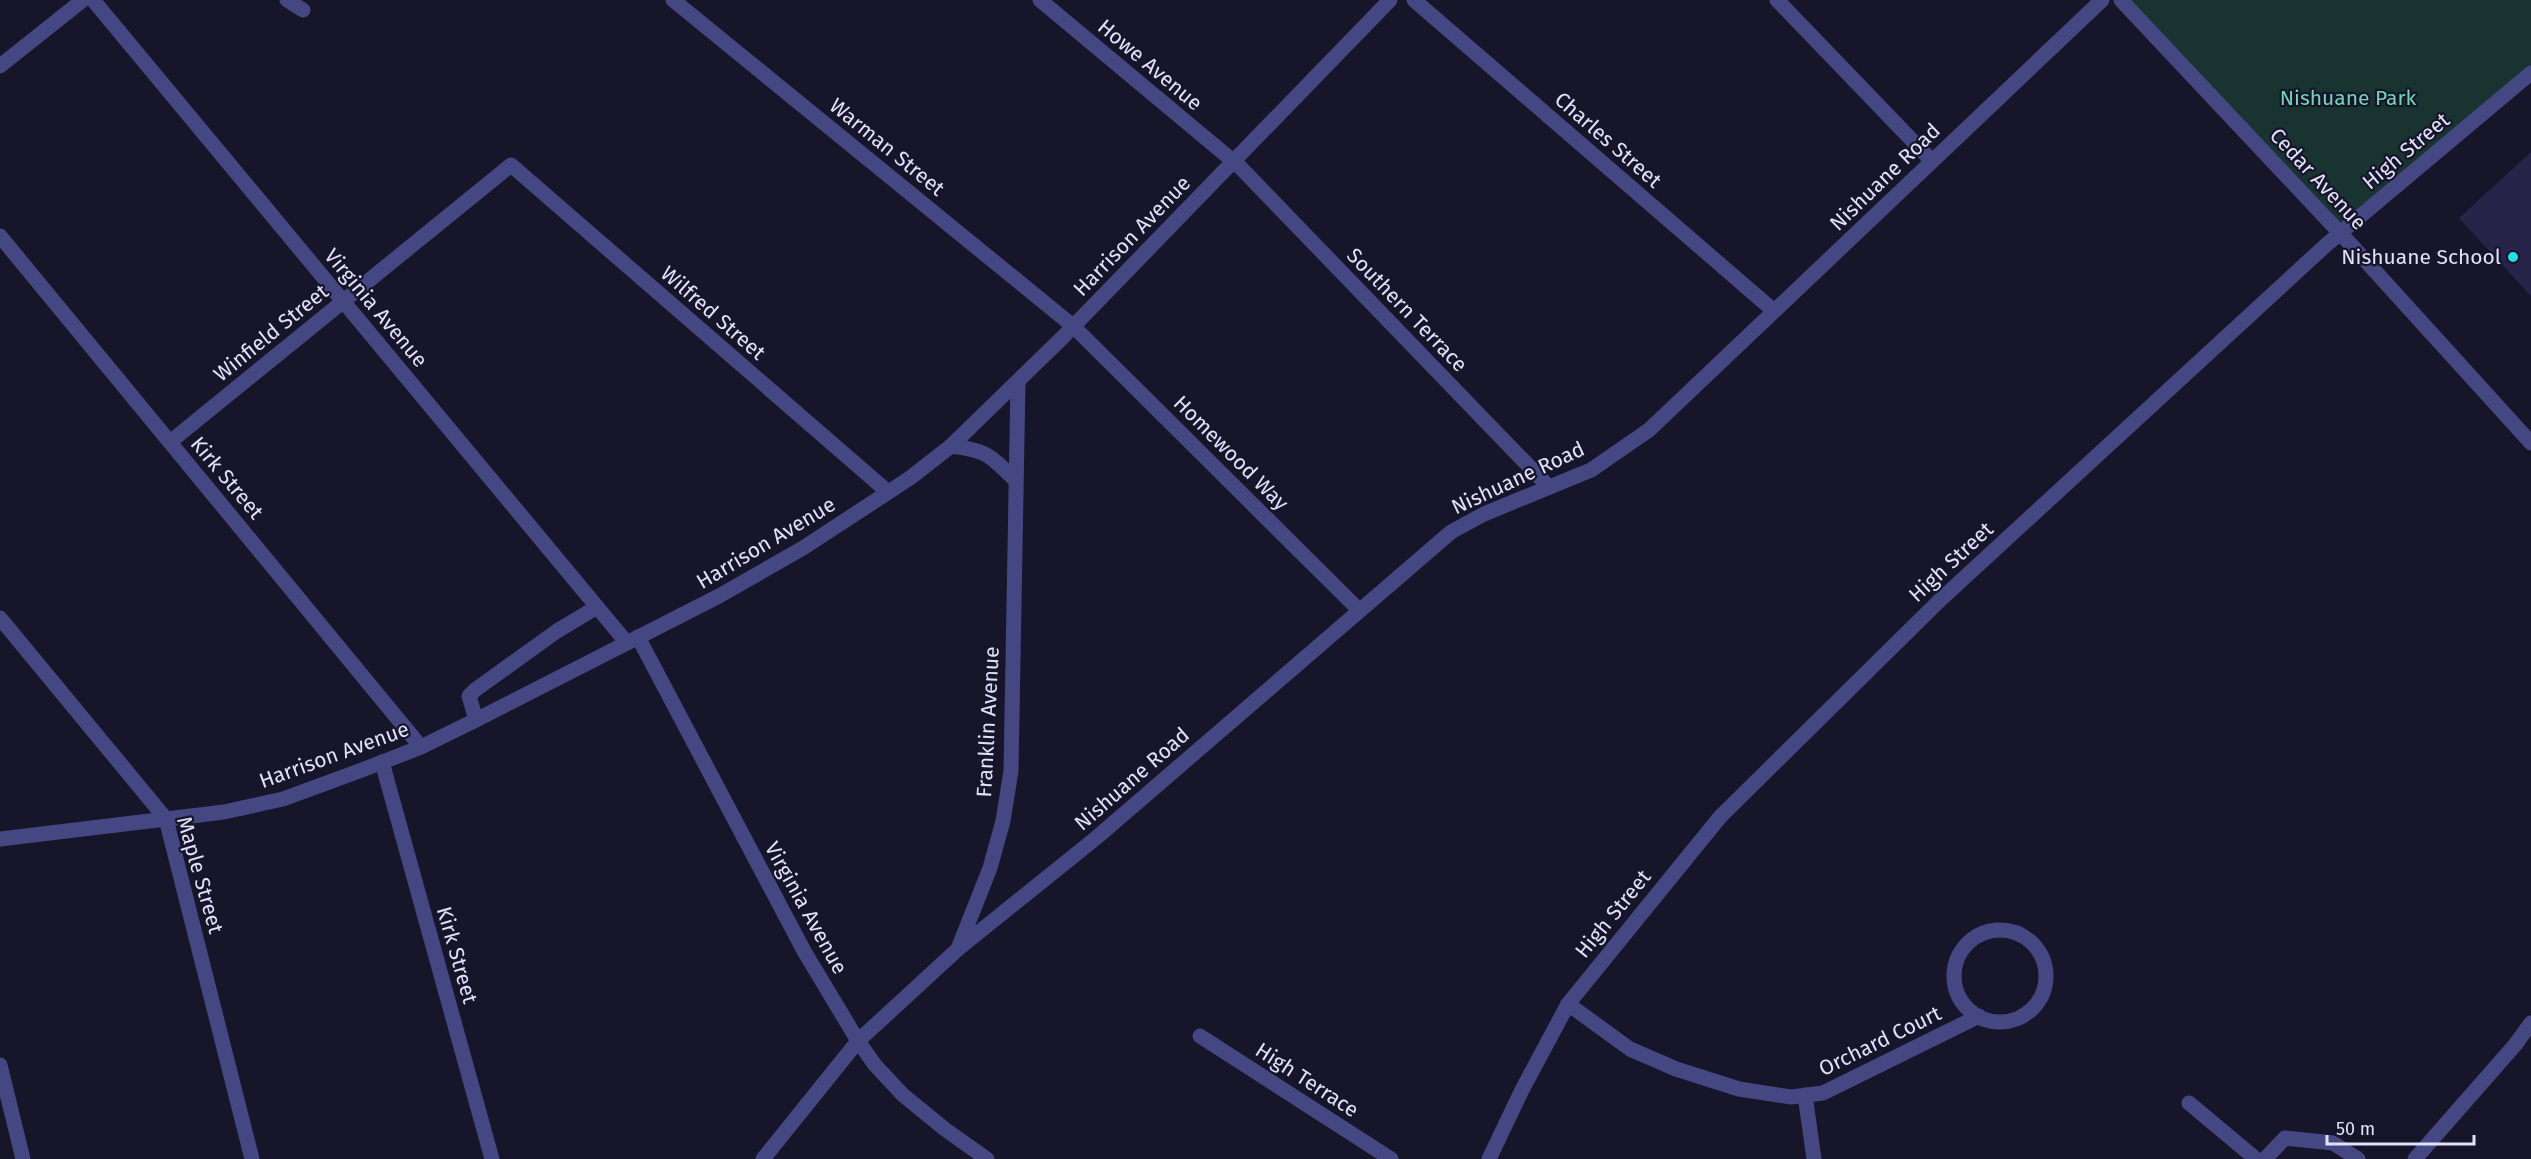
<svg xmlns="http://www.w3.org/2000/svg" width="2531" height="1159" viewBox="0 0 2531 1159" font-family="'Fira Sans',sans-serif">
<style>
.green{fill:#183330}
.building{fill:#282349}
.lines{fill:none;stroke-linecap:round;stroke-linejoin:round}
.minor{stroke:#454783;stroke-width:15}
.poi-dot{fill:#24dfe5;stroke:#17152a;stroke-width:2}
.labels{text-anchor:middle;stroke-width:4.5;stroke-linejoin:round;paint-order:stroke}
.street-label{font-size:21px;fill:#e2e1fb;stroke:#17152a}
.park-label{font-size:21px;fill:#74d4b6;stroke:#17152a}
.poi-label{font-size:21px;fill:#e2e1fb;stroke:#17152a;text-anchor:end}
</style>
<rect width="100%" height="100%" fill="#17152a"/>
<polygon class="green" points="2128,0 2531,0 2531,76 2340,233"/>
<polygon class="building" points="2531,152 2531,296 2459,218"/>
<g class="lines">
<g class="minor">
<polyline points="93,0 627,643"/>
<polyline points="287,0 303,10"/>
<polyline points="673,0 1073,326 1359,610"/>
<polyline points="1040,0 1239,166 1549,487"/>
<polyline points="1414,0 1774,311"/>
<polyline points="1777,0 1932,161"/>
<polyline points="2121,0 2355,249 2531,443"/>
<polyline points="0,66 83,0"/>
<polyline points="0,236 421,747"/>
<polyline points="170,442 511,165 888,492"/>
<path d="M 951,446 C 986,450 990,455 1015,480"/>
<polyline points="0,618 166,819 252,1159"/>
<polyline points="638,637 804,951 858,1041 875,1065 903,1095 946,1130 987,1159"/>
<polyline points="476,720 469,696 475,690 557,631 597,607"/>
<polyline points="382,762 492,1159"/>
<polyline points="0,839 224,812 283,799 362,770 421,747 476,720 719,596 803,548 910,478 951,446 1062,338 1390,0"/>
<circle cx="2000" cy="976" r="46"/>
<polyline points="958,949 1096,838 1451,532 1484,514 1591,470 1649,430 2102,0"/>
<polyline points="1568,1004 1630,1049 1676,1069 1739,1089 1791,1097 1823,1093 1979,1016"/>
<polyline points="1200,1036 1391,1159"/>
<polyline points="0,1065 23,1159"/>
<polyline points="1805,1095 1814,1159"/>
<polyline points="2189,1103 2256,1159"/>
<polyline points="763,1159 858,1041 958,949 990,868 1003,821 1011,771 1018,382"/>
<polyline points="1489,1159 1522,1090 1568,1004 1720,817 1939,601 2326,245 2531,73"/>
<polyline points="2265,1159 2285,1138 2333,1143 2358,1159"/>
<polyline points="2415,1159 2515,1045 2531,1023"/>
</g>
</g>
<circle class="poi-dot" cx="2513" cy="257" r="6"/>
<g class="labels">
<g class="street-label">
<text transform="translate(1150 65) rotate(40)" y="7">Howe Avenue</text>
<text transform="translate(1608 140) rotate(41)" y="7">Charles Street</text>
<text transform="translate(887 147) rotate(39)" y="7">Warman Street</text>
<text transform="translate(2406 151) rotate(-40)" y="7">High Street</text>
<text transform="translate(1885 177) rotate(-44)" y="7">Nishuane Road</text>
<text transform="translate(2318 179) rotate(47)" y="7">Cedar Avenue</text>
<text transform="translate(1132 236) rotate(-46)" y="7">Harrison Avenue</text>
<text transform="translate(376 308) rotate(50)" y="7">Virginia Avenue</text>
<text transform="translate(1407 310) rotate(46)" y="7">Southern Terrace</text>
<text transform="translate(713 313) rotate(41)" y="7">Wilfred Street</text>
<text transform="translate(271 333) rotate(-39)" y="7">Winfield Street</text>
<text transform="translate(1231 453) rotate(45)" y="7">Homewood Way</text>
<text transform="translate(227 478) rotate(50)" y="7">Kirk Street</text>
<text transform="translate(1518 478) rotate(-25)" y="7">Nishuane Road</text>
<text transform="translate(766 543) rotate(-31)" y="7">Harrison Avenue</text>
<text transform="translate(1951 562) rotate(-43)" y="7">High Street</text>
<text transform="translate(988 722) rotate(-87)" y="7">Franklin Avenue</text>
<text transform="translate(334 755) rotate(-20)" y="7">Harrison Avenue</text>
<text transform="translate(1132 779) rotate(-41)" y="7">Nishuane Road</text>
<text transform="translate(200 875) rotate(74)" y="7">Maple Street</text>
<text transform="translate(806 908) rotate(61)" y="7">Virginia Avenue</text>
<text transform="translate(1613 914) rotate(-51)" y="7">High Street</text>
<text transform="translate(457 955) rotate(74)" y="7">Kirk Street</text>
<text transform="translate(1880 1041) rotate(-26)" y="7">Orchard Court</text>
<text transform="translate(1307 1080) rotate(33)" y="7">High Terrace</text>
</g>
<g class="park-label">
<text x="2348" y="105">Nishuane Park</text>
</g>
<g class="poi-label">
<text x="2501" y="264">Nishuane School</text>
</g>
</g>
<path d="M2327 1135v9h147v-9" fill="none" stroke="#e2e1fb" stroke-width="3"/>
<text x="2336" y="1135" font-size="18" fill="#e2e1fb" stroke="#17152a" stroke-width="4.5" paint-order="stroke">50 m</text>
</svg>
